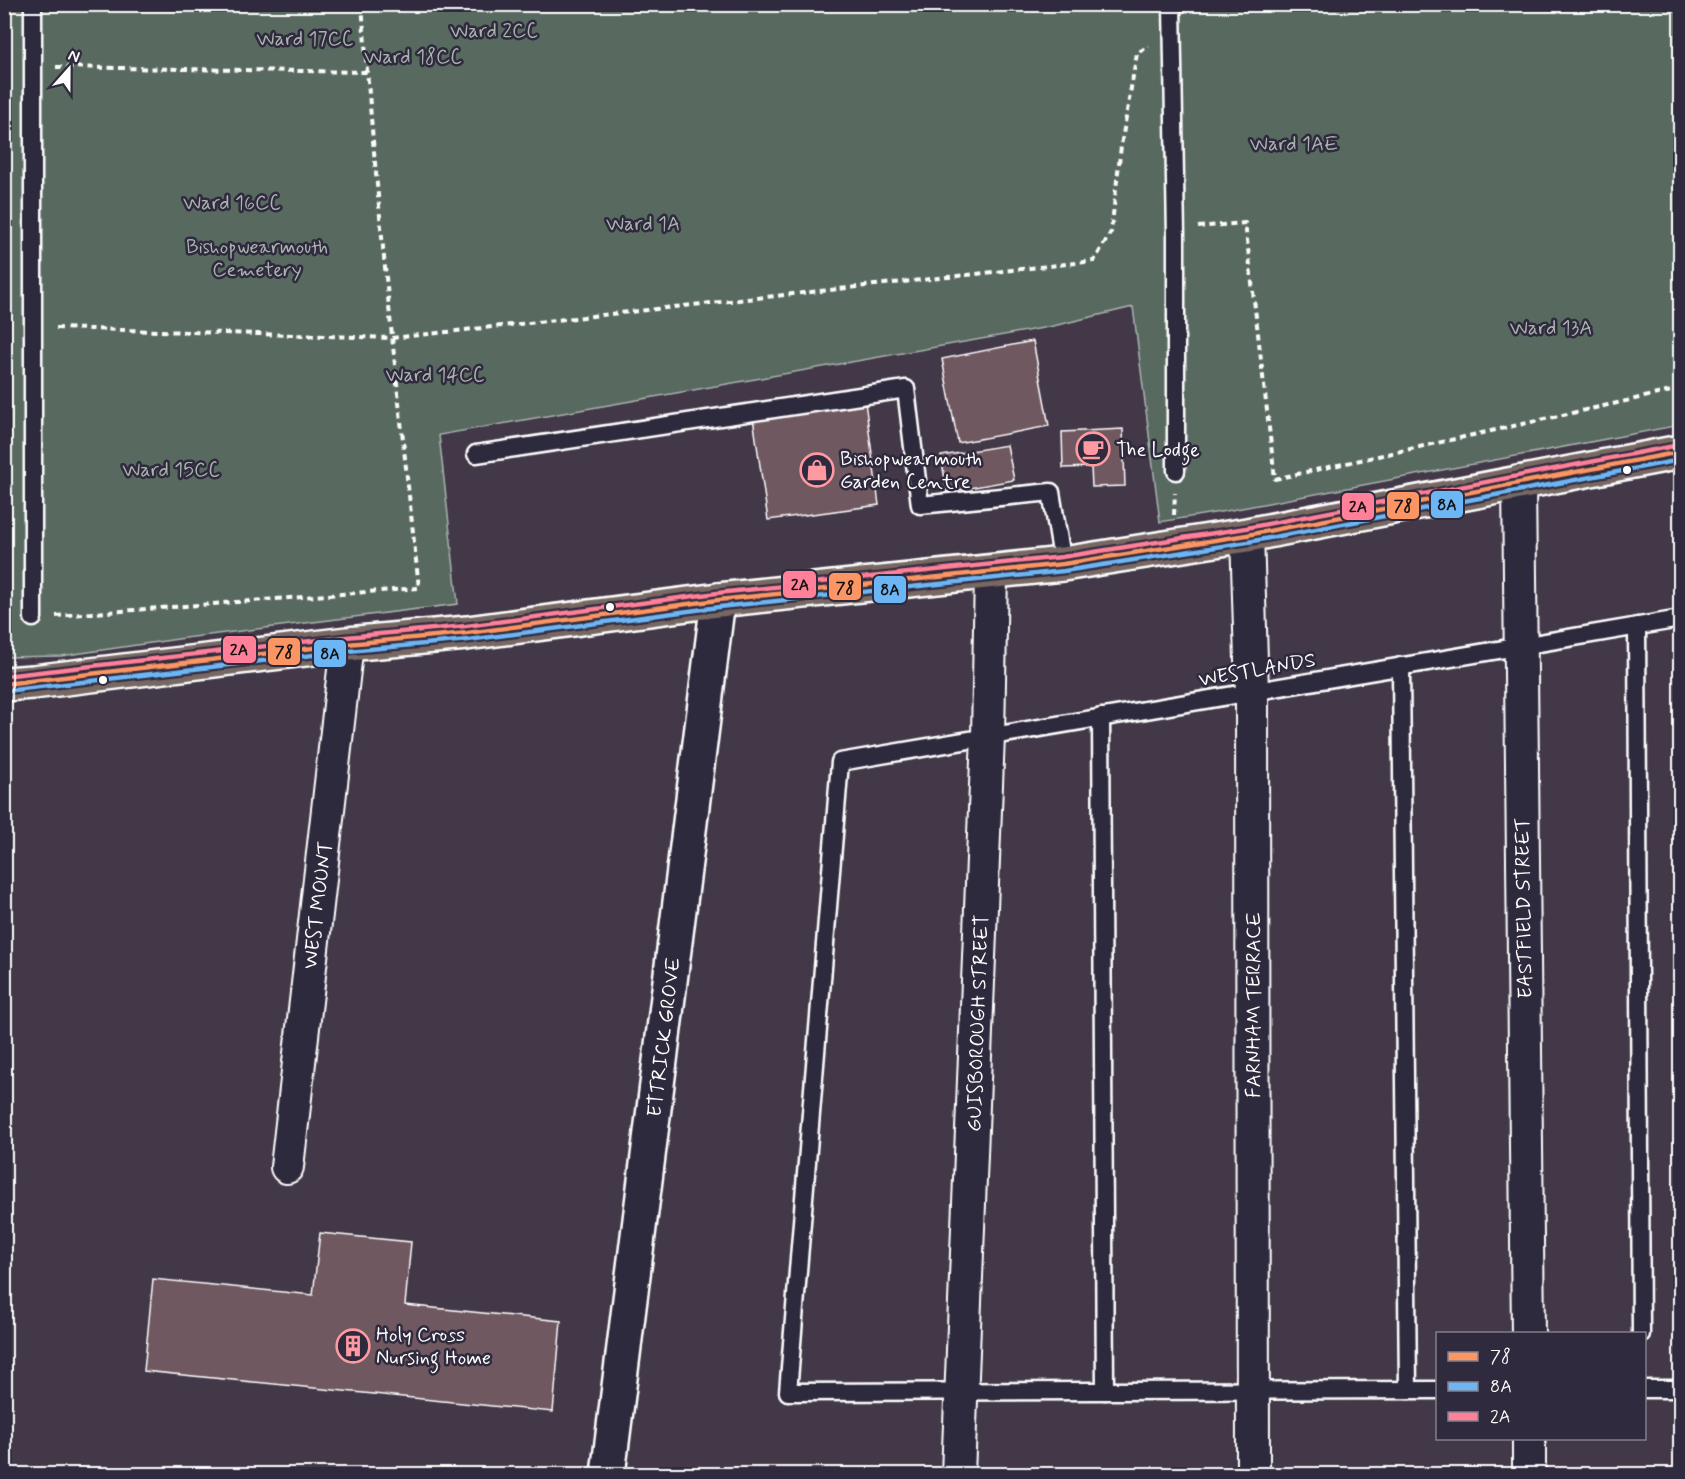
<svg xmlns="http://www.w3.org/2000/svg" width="1685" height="1479" viewBox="0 0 1685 1479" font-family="Mynerve,sans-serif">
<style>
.green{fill:#586960;stroke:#acb4b0;stroke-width:1.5}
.building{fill:#6f5860;stroke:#fff;stroke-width:1.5}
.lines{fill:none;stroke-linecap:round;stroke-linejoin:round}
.lane-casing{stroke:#fff;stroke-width:21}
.street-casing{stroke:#fff;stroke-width:36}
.secondary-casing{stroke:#fff;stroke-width:38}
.primary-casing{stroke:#fff;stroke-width:38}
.path{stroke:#fff;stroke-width:4;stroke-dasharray:6 4.5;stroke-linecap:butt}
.lane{stroke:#2f2a3d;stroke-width:16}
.street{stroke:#2f2a3d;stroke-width:32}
.secondary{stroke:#2f2a3d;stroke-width:33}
.primary{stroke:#776864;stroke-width:33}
.bus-1-casing{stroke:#2f2a3d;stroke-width:9}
.bus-2-casing{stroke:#2f2a3d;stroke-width:9}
.bus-3-casing{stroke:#2f2a3d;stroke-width:9}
.bus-1{stroke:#fb9564;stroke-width:4.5}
.bus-2{stroke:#6db6f5;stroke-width:4.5}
.bus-3{stroke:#ff8098;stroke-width:4.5}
.bus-dot{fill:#fff;stroke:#2f2a3d;stroke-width:2}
.labels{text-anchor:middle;stroke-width:5;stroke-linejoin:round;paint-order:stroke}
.park-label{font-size:20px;fill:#acb4b0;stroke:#2f2a3d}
.poi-label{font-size:20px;fill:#fff;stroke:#2f2a3d;text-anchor:start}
.street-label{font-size:20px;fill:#fff;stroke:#2f2a3d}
.line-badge{stroke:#2f2a3d;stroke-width:2}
.pale-badge-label{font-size:16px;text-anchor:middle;font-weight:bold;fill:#111}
</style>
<rect width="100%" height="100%" fill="#423848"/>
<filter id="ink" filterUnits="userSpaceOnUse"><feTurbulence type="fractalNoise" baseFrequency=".0167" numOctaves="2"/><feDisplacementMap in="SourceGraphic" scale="12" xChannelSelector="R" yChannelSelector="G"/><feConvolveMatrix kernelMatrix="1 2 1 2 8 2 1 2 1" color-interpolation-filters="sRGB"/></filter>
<g filter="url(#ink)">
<polygon class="green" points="4,5 1680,5 1680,425 1226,511 1160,522 1133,307 1049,327 439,435 458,604 185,638 61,656 5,657"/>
<g class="building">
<polygon points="1033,341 1049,426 958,443 942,359"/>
<polygon points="865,402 879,505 768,520 753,418"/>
<polygon points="1123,429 1125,486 1092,487 1091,467 1063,468 1062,432"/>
<polygon points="1007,445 1014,480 947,492 941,456"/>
<polygon points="320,1233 411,1242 405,1305 561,1321 553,1412 144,1371 153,1279 313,1295"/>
</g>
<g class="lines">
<g class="lane-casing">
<g id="lane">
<polyline points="33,4 33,618"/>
<polyline points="1172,4 1176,237 1176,471"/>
<polyline points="476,454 906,389 920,505 1051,492 1063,564"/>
<polyline points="1637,626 1641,1334"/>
<polyline points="1401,666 1408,1390"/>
<polyline points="1101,717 1105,1391"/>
<polyline points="1644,1389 1680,1389"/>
<polyline points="1438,1390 788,1392 840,762 1680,619"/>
</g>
</g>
<g class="street-casing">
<g id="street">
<polyline points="1519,482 1528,1334"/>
<polyline points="1247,535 1252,691 1253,1474"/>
<polyline points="287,1167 347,644"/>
<polyline points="1529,1438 1529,1474"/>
<polyline points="958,1474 988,736 991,572"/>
</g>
</g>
<g class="secondary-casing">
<polyline id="secondary" points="608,1474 718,600"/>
</g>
<g class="primary-casing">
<polyline id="primary" points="4,684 33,682 347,644 467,633 718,600 1063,564 1247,535 1680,452"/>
</g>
<g class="path">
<polyline points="56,67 367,72"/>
<polyline points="1198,227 1245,223 1275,479 1680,389"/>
<polyline points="56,328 392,338 1094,261 1111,232 1121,146 1137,53 1149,46"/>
<polyline points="1174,515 1175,493"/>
<path d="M 56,616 L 419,588 C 398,393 376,199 362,4"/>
</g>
<use href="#lane" class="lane"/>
<use href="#street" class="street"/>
<use href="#secondary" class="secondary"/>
<use href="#primary" class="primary"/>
<g class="bus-1-casing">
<polyline id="bus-1" points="4,684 347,644 467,633 718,600 1063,564 1247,535 1680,452"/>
</g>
<g class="bus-2-casing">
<polyline id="bus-2" points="5,691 348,651 468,640 719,607 1064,571 1248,542 1680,460"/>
</g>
<g class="bus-3-casing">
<polyline id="bus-3" points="4,676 346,637 466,626 717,593 1062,557 1246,528 1679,445"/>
</g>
<use href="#bus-1" class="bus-1"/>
<use href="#bus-2" class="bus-2"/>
<use href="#bus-3" class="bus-3"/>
</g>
</g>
<defs>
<g id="cafe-ring" transform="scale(1.725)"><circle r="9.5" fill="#2f2a3d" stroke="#ff9aa2" stroke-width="1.5"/><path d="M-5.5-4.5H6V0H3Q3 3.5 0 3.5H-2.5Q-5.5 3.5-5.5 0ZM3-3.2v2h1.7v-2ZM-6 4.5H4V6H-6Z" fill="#ff9aa2"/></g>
<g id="shop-ring" transform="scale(1.725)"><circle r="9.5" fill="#2f2a3d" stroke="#ff9aa2" stroke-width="1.5"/><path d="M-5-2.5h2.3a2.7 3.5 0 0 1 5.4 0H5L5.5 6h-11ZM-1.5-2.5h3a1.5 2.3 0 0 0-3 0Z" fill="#ff9aa2"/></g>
<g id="building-ring" transform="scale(1.725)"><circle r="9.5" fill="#2f2a3d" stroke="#ff9aa2" stroke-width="1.5"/><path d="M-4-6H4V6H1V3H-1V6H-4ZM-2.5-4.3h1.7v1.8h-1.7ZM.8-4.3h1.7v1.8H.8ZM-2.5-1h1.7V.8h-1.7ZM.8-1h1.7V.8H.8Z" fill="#ff9aa2"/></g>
</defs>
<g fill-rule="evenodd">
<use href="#cafe-ring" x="1093" y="449"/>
<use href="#shop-ring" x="817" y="470"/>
<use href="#building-ring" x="353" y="1346"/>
</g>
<g class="bus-dot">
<circle cx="1627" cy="470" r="5"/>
<circle cx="610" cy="607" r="5"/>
<circle cx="103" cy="680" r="5"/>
</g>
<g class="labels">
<g class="park-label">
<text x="494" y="37">Ward 2CC</text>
<text x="305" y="45">Ward 17CC</text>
<text x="413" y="63">Ward 18CC</text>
<text x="1294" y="150">Ward 1AE</text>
<text x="232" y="209">Ward 16CC</text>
<text x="643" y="230">Ward 1A</text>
<text x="257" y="253">Bishopwearmouth<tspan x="257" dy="23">Cemetery</tspan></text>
<text x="1551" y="334">Ward 13A</text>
<text x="435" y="381">Ward 14CC</text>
<text x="171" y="476">Ward 15CC</text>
</g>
<g class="poi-label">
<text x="1116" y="456">The Lodge</text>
<text x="840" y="465">Bishopwearmouth<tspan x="840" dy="23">Garden Centre</tspan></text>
<text x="376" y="1341">Holy Cross<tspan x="376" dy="23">Nursing Home</tspan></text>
</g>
<g class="street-label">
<text transform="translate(1257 669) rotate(-10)" y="7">WESTLANDS</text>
<text transform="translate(317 905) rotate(-83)" y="7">WEST MOUNT</text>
<text transform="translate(1523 908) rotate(-91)" y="7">EASTFIELD STREET</text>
<text transform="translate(1253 1005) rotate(-90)" y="7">FARNHAM TERRACE</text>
<text transform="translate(977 1023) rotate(-88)" y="7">GUISBOROUGH STREET</text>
<text transform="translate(663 1037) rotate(-83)" y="7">ETTRICK GROVE</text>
</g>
</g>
<g class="line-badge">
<rect x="1430" y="490" width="34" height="29" rx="6" fill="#6db6f5"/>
<rect x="1386" y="491" width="34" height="29" rx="6" fill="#fb9564"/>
<rect x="1341" y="492" width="34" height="29" rx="6" fill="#ff8098"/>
<rect x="782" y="570" width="35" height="29" rx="6" fill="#ff8098"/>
<rect x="828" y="572" width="34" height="29" rx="6" fill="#fb9564"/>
<rect x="873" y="575" width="34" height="29" rx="6" fill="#6db6f5"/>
<rect x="222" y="635" width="35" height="29" rx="6" fill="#ff8098"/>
<rect x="267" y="637" width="34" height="29" rx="6" fill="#fb9564"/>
<rect x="313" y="639" width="34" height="29" rx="6" fill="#6db6f5"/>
</g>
<g class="pale-badge-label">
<text x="1447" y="510">8A</text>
<text x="1403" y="511">78</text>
<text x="1358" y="512">2A</text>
<text x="800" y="590">2A</text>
<text x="845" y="593">78</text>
<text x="890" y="595">8A</text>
<text x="239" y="655">2A</text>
<text x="284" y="657">78</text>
<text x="330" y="659">8A</text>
</g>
<rect width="1685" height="1479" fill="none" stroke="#2f2a3d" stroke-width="24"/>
<rect x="12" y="12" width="1661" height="1455" fill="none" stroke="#fff" stroke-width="2" filter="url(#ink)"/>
<rect x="1436" y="1332" width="210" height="108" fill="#2f2a3d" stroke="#827f8b" stroke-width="1.5"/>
<rect x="1448" y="1352" width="30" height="9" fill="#fb9564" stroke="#827f8b" stroke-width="1.5"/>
<text x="1490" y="1362" font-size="18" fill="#ffffff">78</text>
<rect x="1448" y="1382" width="30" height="9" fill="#6db6f5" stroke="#827f8b" stroke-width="1.5"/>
<text x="1490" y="1392" font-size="18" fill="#ffffff">8A</text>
<rect x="1448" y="1412" width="30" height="9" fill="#ff8098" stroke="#827f8b" stroke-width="1.5"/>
<text x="1490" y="1422" font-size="18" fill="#ffffff">2A</text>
<g transform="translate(69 69) rotate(21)" stroke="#2f2a3d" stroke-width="4.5" paint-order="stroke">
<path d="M0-4.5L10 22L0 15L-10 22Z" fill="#ffffff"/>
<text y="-9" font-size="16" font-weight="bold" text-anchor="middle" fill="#ffffff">N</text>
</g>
</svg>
